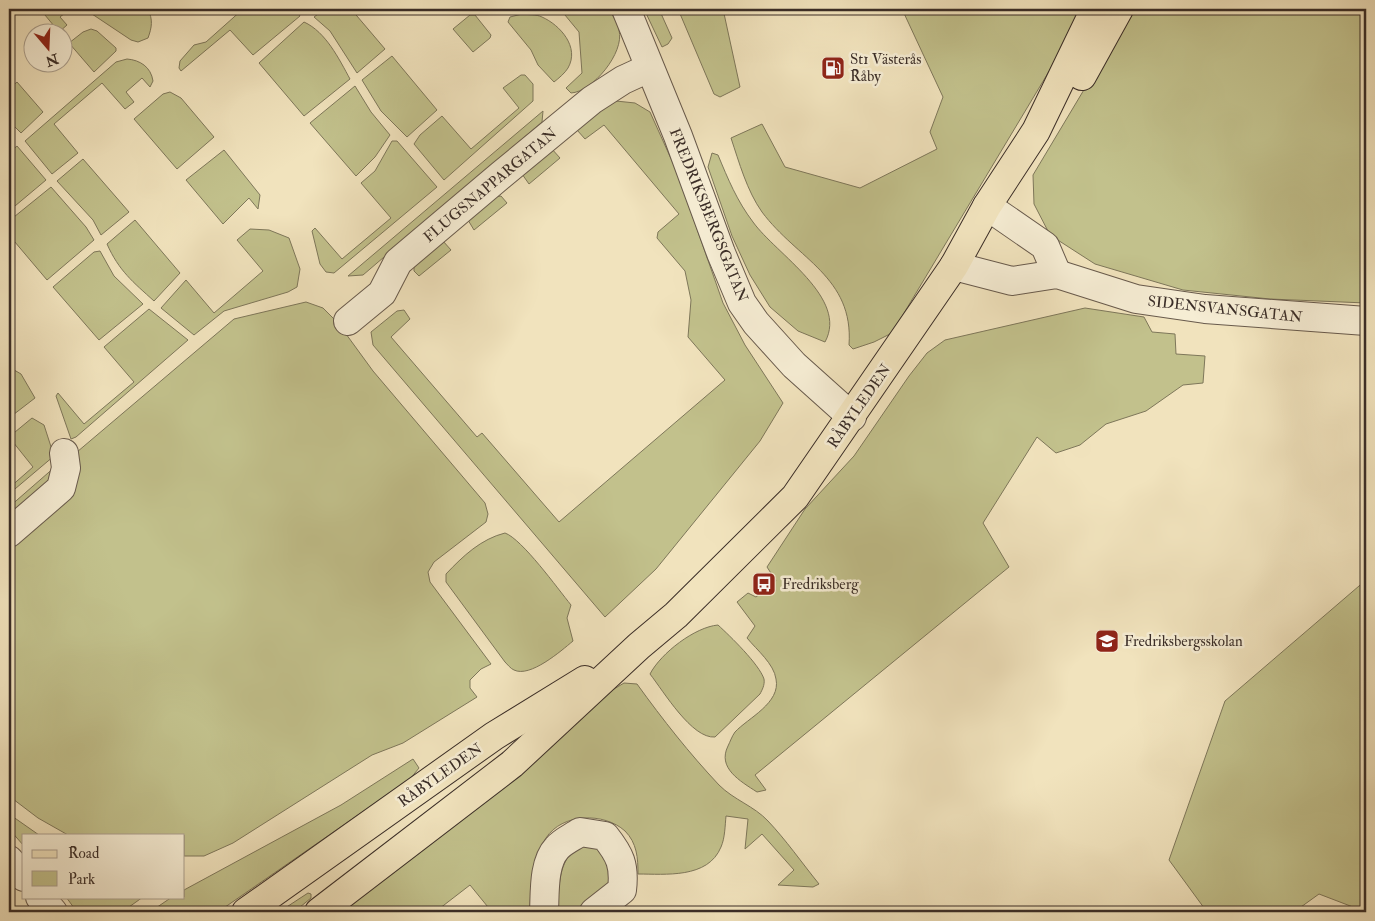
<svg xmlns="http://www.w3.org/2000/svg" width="1375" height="921" viewBox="0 0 1375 921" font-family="'IM FELL Double Pica',serif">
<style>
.green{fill:#c2c18c;stroke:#7e775a}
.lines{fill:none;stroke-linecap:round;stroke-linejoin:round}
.minor-casing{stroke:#685a4c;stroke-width:30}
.major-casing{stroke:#3a2d27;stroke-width:30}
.minor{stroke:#f6edd4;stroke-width:28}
.major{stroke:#f1e3bd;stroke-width:28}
.labels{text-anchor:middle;stroke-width:5;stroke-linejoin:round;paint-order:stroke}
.poi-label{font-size:15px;fill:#3a2d27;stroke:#f6edd4;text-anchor:start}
.street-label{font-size:15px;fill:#3a2d27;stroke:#f6edd4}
</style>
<rect width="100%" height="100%" fill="#f1e3bd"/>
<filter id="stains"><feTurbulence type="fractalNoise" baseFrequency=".004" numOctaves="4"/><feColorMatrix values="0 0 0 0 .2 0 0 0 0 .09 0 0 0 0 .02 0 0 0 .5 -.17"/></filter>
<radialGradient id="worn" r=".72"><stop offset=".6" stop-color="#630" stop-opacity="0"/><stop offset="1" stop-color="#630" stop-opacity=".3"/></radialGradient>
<g class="green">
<polygon points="40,9 70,9 60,17 67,25 59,32"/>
<path d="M 90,9 L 148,9 C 153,20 152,27 148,38 L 138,42 L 131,40 L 92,14 Z"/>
<polygon points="243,9 296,9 300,16 253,55 230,30 181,71 179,68 180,61 194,45 206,42"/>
<polygon points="325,9 351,9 385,49 357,73 330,31 314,17"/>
<path d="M 560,9 L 609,9 C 612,15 618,23 619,30 C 625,53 592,92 571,93 L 566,88 L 582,73 L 579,32 Z"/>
<polygon points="644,9 659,9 672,38 668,44 662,47"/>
<polygon points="678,9 700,9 701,11 723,9 740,87 720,97 714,94"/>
<path d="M 902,9 L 1082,9 L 1066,43 L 892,333 L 874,342 L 853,349 L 849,345 C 854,277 797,259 762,212 C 747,191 739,162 731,138 L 762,124 L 785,167 L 860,188 L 937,149 L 930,132 L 943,97 Z"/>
<polygon points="1135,9 1366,9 1366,303 1270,299 1183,290 1095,264 1050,235 1034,204 1033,175 1085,88 1107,59"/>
<path d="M 522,14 C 528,15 536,14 542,17 C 560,25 580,47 568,68 C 565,73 559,78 554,82 L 538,65 L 531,50 L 508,22 L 510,17 Z"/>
<polygon points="470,15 475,15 491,35 490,38 473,52 453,29"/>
<path d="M 304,22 C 326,32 339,59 350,79 L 304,116 L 259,63 Z"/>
<polygon points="91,29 97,31 116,48 116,51 94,72 69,43 83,32"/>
<polygon points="392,56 437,110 407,137 381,111 362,80"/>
<path d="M 127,59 C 140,60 151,67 153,81 L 150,87 L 142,78 L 126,92 L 134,102 L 125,109 L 102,83 L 54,124 L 78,153 L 52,174 L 25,141 L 116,62 Z"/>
<polygon points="521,75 525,75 533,84 533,101 444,180 414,144 420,135 442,116 471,149 519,108 503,88"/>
<polygon points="17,82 43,112 21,133 9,121 9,89"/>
<polygon points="355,86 371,112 390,135 375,157 356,176 310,123"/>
<polygon points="170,92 181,98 214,137 177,169 134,119 163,94"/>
<polygon points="616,101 635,103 650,112 677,172 723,303 745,345 783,403 760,441 656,569 605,617 373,345 371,332 397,311 404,310 410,319 391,337 477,437 482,433 559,522 725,380 688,337 691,300 685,271 657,238 658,232 679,214 604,125 585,139 577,130 601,107"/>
<polygon points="543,111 542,122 363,275 348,276"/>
<polygon points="392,141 397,141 437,187 334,273 326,272 320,264 312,231 315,228 342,259 391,218 361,183 375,171"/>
<polygon points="17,146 46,180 9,211 9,153"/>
<polygon points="551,148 560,158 529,184 522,174"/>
<polygon points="224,150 260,195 258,209 249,198 223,224 186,180"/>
<path d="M 712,153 L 718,155 C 728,179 737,201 753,222 C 776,254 849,298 825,342 L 798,331 L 770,307 L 750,275 L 732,236 L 708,167 Z"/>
<polygon points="83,159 129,212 101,235 93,220 57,181"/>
<polygon points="51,187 86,227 94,240 47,280 9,235 9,221"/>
<polygon points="501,196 507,203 474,230 468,220 495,197"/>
<path d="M 135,220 L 180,273 L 154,301 C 133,282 119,271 107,244 Z"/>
<polygon points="250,229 269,230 289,238 300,269 297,287 288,292 224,311 194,335 161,308 186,280 214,313 263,271 237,240"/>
<polygon points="443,241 451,250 419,276 414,271 414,266"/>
<polygon points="100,251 114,276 143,304 99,340 53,287 94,252"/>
<polygon points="306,302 323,308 338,323 373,371 485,503 488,514 486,522 434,562 428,572 430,582 491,664 481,669 470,680 470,688 477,697 403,743 372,755 233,843 204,856 184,856 184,835 68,835 38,818 9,796 9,548 61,502 77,452 234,319"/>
<path d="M 1085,308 L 1144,317 L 1152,332 L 1175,334 L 1176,354 L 1205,356 L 1203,383 L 1183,385 L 1146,411 L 1106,424 L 1080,445 L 1056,453 L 1037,437 L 983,523 L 1009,567 L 755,775 L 766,790 L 757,792 C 740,781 717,768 728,746 C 730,742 732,736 735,732 C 748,718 781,703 776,679 C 774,664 757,650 747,638 L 755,626 L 737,602 L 748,593 L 756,597 L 776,581 L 767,567 L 805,509 L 854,456 L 909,376 L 927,353 L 945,340 Z"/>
<polygon points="149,309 188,340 76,437 71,439 56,396 58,393 84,424 134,382 104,347"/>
<polygon points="9,367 21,374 35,398 9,418"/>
<polygon points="32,418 44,425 54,456 9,494 9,488 33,467 9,437"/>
<polygon points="56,466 51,482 9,521 9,507"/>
<path d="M 505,533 C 522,539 558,589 571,605 L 567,618 L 573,641 C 561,651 530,678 514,670 C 511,669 507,664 505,662 L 446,582 L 446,574 C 463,556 481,539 505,533 Z"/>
<polygon points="1366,580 1366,912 1319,894 1294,912 1207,912 1169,860 1225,701"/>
<path d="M 718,625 C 730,636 759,664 764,679 C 765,685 762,690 760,694 L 715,737 C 692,739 664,692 650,674 C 661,653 695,627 718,625 Z"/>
<path d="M 624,683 L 637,684 C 663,720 689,753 719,785 C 734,800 754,806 768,821 C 786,840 802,863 819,884 L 813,887 L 778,885 L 794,870 L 762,834 L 745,849 L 748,819 L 726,816 C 725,826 725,838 721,847 C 708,879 665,874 638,874 C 638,858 637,843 625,831 C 604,812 562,813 546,838 C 533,858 534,889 531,912 L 492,912 L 470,885 L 435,912 L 343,912 L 452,824 L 599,698 Z"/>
<polygon points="413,759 419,768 410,779 218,912 150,912 172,897 184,897 184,890 341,805"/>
<polygon points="9,814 39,835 24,835 24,846 9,829"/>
<path d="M 595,844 L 613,864 L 612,876 L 605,888 L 573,912 L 556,912 C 561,882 556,847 595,844 Z"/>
<polygon points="308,893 311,894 311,898 294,912 279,912"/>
<polygon points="66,897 143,897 122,912 77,912"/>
</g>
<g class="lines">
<g class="minor-casing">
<g id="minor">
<polyline points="626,9 678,136 721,253 742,303 756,323 794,365 852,417"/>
<polyline points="987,206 1045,246 1057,274"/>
<polyline points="954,266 1012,281 1057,274 1136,299 1205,309 1366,321"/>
<polyline points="348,321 382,293 398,262 501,175 592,100 623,80 649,68"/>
<polyline points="9,533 61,488 66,468 64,453"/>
<polyline points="9,860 24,877"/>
<polyline points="40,897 53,912"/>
<path d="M 544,912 C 545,893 543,863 557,848 C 563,841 573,837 580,832 L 605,836 C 620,855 625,865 622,890 L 594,912"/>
</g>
</g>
<g class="major-casing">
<g id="major">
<polyline points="1082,76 1119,9"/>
<polyline points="246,912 494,736 585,680"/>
<polyline points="319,912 512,764 639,646 676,615 795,497 954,266 987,206 1036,131 1095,9"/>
</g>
</g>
<use href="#minor" class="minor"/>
<use href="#major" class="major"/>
</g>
<defs>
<g id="fuel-square" transform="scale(1.25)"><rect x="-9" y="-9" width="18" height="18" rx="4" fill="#8f2418" stroke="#f6edd4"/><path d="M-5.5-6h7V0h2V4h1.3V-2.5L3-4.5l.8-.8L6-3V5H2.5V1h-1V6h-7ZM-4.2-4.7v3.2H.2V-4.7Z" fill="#fff"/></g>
<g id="bus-square" transform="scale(1.25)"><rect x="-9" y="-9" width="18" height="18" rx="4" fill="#8f2418" stroke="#f6edd4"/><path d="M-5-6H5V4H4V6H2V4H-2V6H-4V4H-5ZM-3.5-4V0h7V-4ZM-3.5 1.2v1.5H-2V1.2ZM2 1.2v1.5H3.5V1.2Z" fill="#fff"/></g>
<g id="school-square" transform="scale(1.25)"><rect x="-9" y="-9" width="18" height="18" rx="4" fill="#8f2418" stroke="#f6edd4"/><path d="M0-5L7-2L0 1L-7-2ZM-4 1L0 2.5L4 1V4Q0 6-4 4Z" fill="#fff"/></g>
</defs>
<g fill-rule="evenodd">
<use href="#fuel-square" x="833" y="68"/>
<use href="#bus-square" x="764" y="584"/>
<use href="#school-square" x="1107" y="641"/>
</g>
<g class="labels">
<g class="poi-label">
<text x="850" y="64">St1 Västerås<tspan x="850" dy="17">Råby</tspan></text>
<text x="782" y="589">Fredriksberg</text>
<text x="1124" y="646">Fredriksbergsskolan</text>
</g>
<g class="street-label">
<text transform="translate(490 185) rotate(-40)" y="5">FLUGSNAPPARGATAN</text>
<text transform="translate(709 215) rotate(68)" y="5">FREDRIKSBERGSGATAN</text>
<text transform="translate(1225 309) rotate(6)" y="5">SIDENSVANSGATAN</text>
<text transform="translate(859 406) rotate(-55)" y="5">RÅBYLEDEN</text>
<text transform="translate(440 775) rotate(-35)" y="5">RÅBYLEDEN</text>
</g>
</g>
<rect width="1375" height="921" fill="none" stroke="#f1e3bd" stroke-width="30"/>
<rect x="10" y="10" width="1355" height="901" fill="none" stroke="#3a2d27" stroke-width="2.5"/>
<rect x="15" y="15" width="1345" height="891" fill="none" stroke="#3a2d27"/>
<rect x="22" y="834" width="162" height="65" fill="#f6edd4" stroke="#aba08f"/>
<rect x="32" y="850" width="25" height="8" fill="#f1e3bd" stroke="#aba08f"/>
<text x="68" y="858" font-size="15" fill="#3a2d27">Road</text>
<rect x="32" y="871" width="25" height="15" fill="#c2c18c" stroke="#aba08f"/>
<text x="68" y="884" font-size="15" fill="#3a2d27">Park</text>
<g transform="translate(48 48) rotate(161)"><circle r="24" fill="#f6edd4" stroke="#aba08f"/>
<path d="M0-4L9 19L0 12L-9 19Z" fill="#8f2418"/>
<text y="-8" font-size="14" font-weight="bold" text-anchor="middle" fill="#3a2d27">N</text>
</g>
<rect width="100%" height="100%" filter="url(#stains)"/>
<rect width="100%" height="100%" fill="url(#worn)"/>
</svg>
